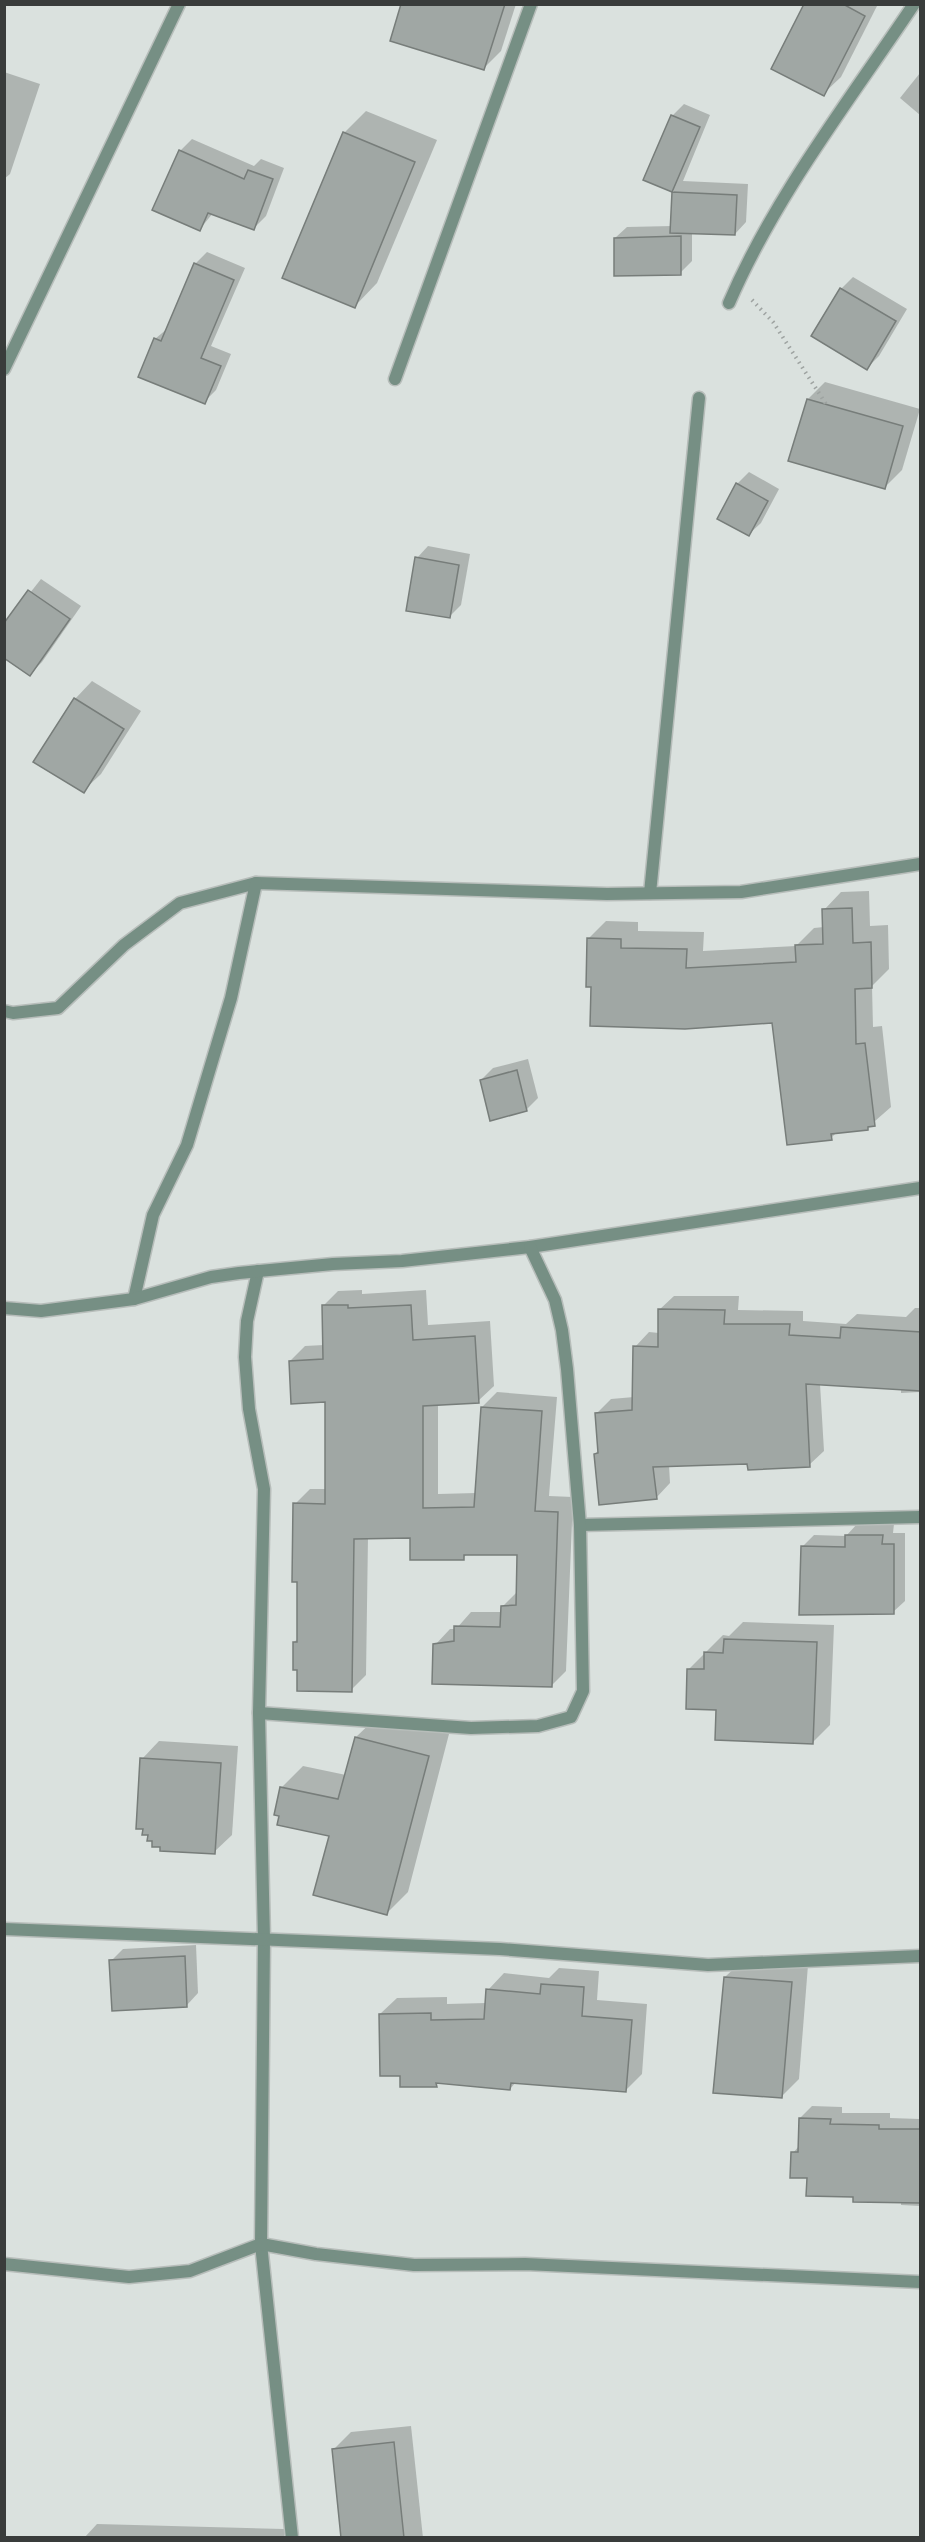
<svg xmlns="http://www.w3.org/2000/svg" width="925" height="2542" viewBox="0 0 925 2542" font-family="Jost,sans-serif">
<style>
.shadow{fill:#0003}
.building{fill:#a0a7a4;stroke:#777d7a;stroke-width:1.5}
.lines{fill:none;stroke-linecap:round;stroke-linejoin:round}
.street-casing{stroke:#b7bdba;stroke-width:15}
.path{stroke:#9ea3a1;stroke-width:4;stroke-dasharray:1.5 4.5;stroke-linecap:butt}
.street{stroke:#768f84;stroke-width:12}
</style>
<rect width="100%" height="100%" fill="#dae1de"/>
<g class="shadow">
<polygon points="403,4 516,4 501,51 484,68"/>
<polygon points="806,4 878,4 841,77 823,94"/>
<polygon points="4,72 40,84 10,174 4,179"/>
<polygon points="920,73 920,115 900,98"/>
<polygon points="684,104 710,115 683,181 748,184 746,222 735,234 692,232 692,261 680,273 615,238 627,227 672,226 674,191 645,180 672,116"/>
<polygon points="366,111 437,140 377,283 355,306 344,133"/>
<polygon points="192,139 254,166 261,159 284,168 266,216 254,228 213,213 200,229 180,151"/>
<polygon points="207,252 245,268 211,346 231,354 216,390 204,402 155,339 168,328 195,264"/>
<polygon points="853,277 907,309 879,356 867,368 841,289"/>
<polygon points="825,382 920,409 902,470 884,488 808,399"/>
<polygon points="749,472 779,489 761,523 749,534 737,484"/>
<polygon points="428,546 470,554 461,605 449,617 417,558"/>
<polygon points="41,579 81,606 42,662 30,674 4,626"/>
<polygon points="92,681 141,711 101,774 83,791 75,699"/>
<polygon points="869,891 870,926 888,925 889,969 872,986 873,1027 882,1026 891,1107 867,1128 838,1131 831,1138 774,1022 592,986 589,938 606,921 638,922 638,931 704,932 703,951 796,946 814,928 824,927 824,910 841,892"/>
<polygon points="528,1059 538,1098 526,1110 481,1080 493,1068"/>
<polygon points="362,1290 362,1294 426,1290 428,1325 490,1321 494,1386 478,1401 438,1404 438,1494 476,1493 482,1407 497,1392 557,1397 549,1496 573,1497 566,1671 551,1686 435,1645 450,1629 456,1629 471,1612 502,1612 502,1607 518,1591 519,1553 468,1553 463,1558 412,1537 368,1537 366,1675 351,1690 298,1669 294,1642 299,1638 295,1504 310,1489 327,1489 327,1401 290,1361 305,1346 324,1345 323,1306 338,1291"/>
<polygon points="674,1296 739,1296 738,1310 803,1311 803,1321 846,1324 857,1314 906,1317 915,1308 920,1308 920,1392 901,1393 901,1388 820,1384 824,1451 809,1465 749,1462 669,1465 670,1483 656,1498 595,1454 599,1450 597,1413 611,1399 634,1397 635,1347 649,1332 659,1333 659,1310"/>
<polygon points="858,1523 894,1524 893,1533 905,1533 905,1601 893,1612 802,1547 814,1535 846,1536"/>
<polygon points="743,1622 834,1625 830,1725 813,1742 718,1708 689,1669 723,1635 729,1636"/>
<polygon points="378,1716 449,1734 408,1892 387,1913 330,1835 280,1814 281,1788 303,1766 346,1775 356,1737"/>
<polygon points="159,1741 238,1746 232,1835 214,1852 142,1759"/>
<polygon points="196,1945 198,1993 187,2005 111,1961 123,1949"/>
<polygon points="743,1960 808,1965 799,2079 781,2097 725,1977"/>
<polygon points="559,1968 599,1971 597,2000 647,2004 642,2074 626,2090 516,2082 510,2089 439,2082 436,2085 401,2074 380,2014 397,1998 447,1997 447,2004 486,2003 488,1990 504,1973 549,1978"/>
<polygon points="812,2106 842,2107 842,2113 890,2113 890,2118 920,2119 920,2206 901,2205 901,2201 854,2196 808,2177 793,2153 799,2146 800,2118"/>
<polygon points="411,2426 423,2538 343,2538 333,2450 351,2432"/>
<polygon points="97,2524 284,2529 284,2538 84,2538"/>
</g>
<g class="building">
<polygon points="401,4 505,4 484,70 390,41"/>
<polygon points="804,4 843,4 865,16 824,96 771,69"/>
<polygon points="671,115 700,127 672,192 643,180"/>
<polygon points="343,132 415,162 355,308 282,278"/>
<polygon points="179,150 244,179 248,170 273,179 254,230 208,213 200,231 152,210"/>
<polygon points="672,192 737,195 735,235 670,233"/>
<polygon points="681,236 681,275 614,276 614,238"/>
<polygon points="194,263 234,280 201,358 221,366 205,404 138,377 154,338 161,341"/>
<polygon points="840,288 896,321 867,370 811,336"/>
<polygon points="807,399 903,426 885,489 788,461"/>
<polygon points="736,483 768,501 749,536 717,519"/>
<polygon points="415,557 459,565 450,618 406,611"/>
<polygon points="28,590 70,619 30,676 4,658 4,623"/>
<polygon points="74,698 124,729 84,793 33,762"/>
<polygon points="852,908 853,943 871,942 872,988 855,989 856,1044 865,1043 875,1126 868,1127 868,1130 831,1134 832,1140 787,1145 772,1023 685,1029 590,1026 591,987 586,987 587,938 621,939 621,948 687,949 686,968 796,962 795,945 823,944 822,909"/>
<polygon points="517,1070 527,1111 490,1121 480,1080"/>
<polygon points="322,1305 348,1305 348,1308 411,1305 413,1340 475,1336 479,1403 423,1406 423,1508 474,1507 481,1407 542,1411 535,1511 558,1512 552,1687 432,1684 433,1644 454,1641 454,1626 500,1627 501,1606 516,1605 517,1555 464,1555 464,1560 410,1560 410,1538 354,1539 352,1692 297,1691 297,1670 293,1670 293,1642 297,1642 297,1582 292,1582 293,1503 325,1504 325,1402 291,1404 289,1361 323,1359"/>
<polygon points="658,1309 725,1310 724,1324 790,1324 789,1335 840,1338 841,1327 921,1332 921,1391 806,1384 810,1467 748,1470 747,1464 653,1467 657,1499 599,1505 594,1454 598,1453 595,1413 632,1410 633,1346 658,1347"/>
<polygon points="845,1535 883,1535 882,1544 894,1544 894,1614 799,1615 801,1546 845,1547"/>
<polygon points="724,1639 817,1642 813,1744 715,1740 716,1710 686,1709 687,1669 704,1669 704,1652 723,1653"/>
<polygon points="355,1737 429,1756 387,1915 313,1895 329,1836 277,1825 279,1816 274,1815 280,1787 338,1799"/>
<polygon points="140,1758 221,1763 215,1854 160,1851 160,1847 152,1847 152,1841 147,1841 148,1835 142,1835 143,1829 136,1829"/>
<polygon points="185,1956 187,2007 112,2011 109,1960"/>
<polygon points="724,1977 792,1982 782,2098 713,2093"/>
<polygon points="541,1984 584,1987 582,2016 632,2020 626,2092 511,2083 510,2090 436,2083 437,2087 400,2087 400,2076 380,2076 379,2014 431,2013 431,2020 484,2019 486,1989 540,1994"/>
<polygon points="799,2118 831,2119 830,2124 879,2125 879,2129 921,2129 921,2203 853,2202 853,2197 806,2196 807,2178 790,2178 791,2152 798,2152"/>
<polygon points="394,2442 404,2538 341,2538 332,2449"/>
</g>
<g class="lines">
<g class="street-casing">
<g id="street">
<path d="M 729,303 C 775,196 849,101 914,4"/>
<polyline points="4,369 179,4"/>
<polyline points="395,379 531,4"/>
<polyline points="650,893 699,398"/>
<polyline points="4,1011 13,1013 58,1008 124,945 180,903 256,883 607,894 741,892 920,864"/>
<polyline points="258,1271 247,1321 245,1357 249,1409 264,1489 259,1713 264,1939 261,2244 292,2538"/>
<polyline points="134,1299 153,1215 187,1145 231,998 256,883"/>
<polyline points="4,1308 41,1311 134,1299 211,1277 239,1273 333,1264 402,1261 530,1247 920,1188"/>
<polyline points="580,1525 920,1517"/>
<polyline points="259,1713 471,1728 538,1726 571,1717 583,1691 580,1525 567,1369 562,1330 555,1300 530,1247"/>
<polyline points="4,1929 500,1949 708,1965 920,1956"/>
<polyline points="4,2264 129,2277 190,2271 261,2244 316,2254 414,2265 525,2264 920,2282"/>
</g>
</g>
<polyline class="path" points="752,300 773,322 826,404"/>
<use href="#street" class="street"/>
</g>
<rect width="925" height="2542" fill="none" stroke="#393c3b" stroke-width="12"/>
</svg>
